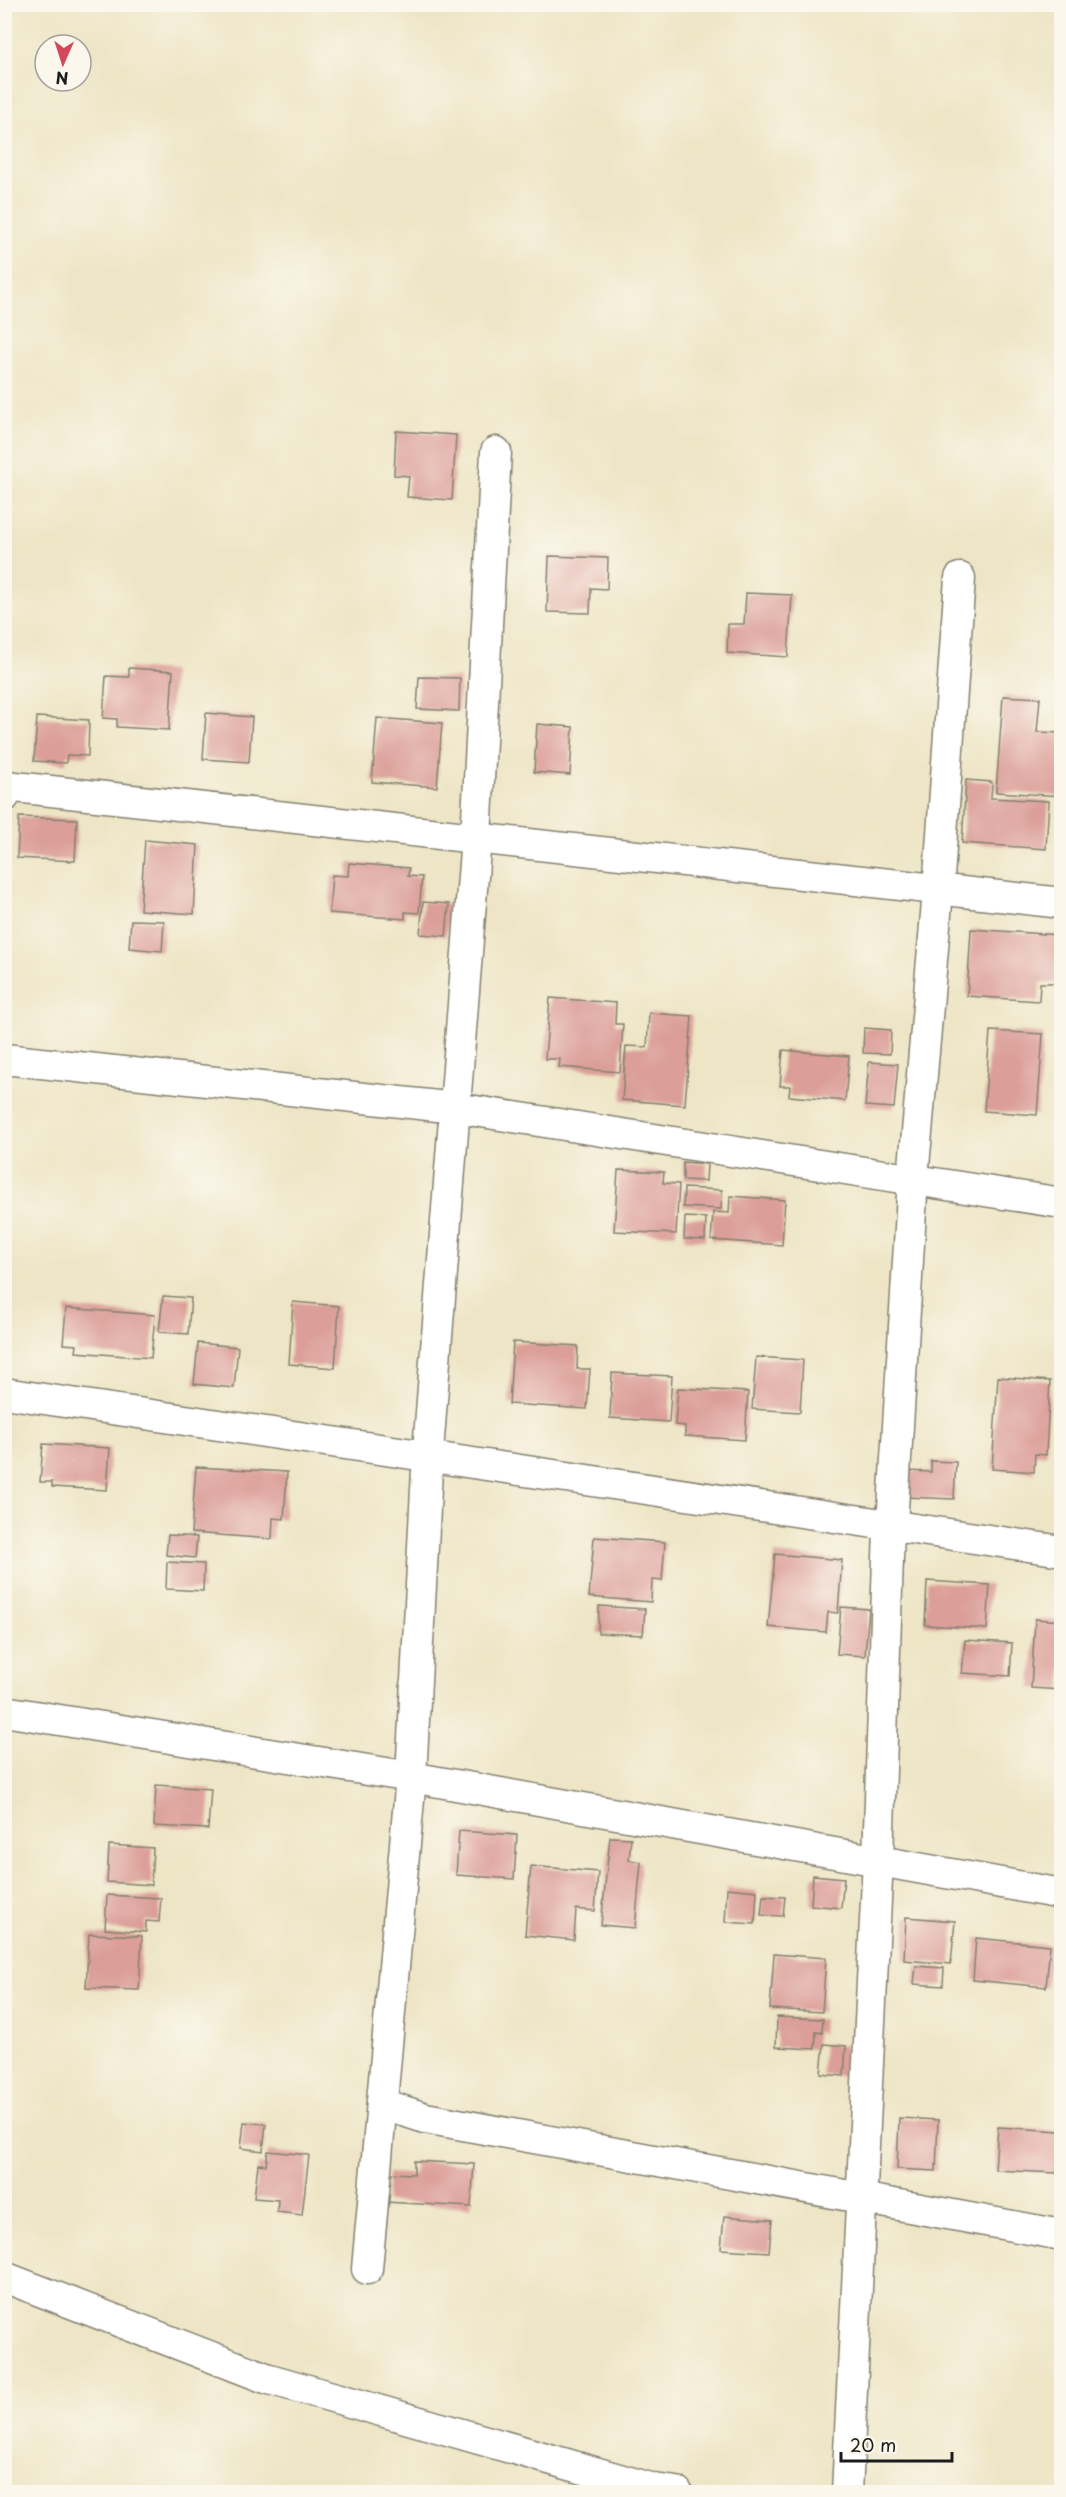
<svg xmlns="http://www.w3.org/2000/svg" width="1066" height="2497" viewBox="0 0 1066 2497" font-family="'Playpen Sans',sans-serif">
<style>
.building{fill:#db9e98}
.lines{fill:none;stroke-linecap:round;stroke-linejoin:round}
.street-casing{stroke:#848070;stroke-width:33}
.street{stroke:#fff;stroke-width:30}
</style>
<rect width="100%" height="100%" fill="#fbf7ec"/>
<filter id="ink" filterUnits="userSpaceOnUse"><feTurbulence type="fractalNoise" baseFrequency=".0167" numOctaves="2"/><feDisplacementMap in="SourceGraphic" scale="12" xChannelSelector="R" yChannelSelector="G"/><feConvolveMatrix kernelMatrix="1 2 1 2 8 2 1 2 1" color-interpolation-filters="sRGB"/></filter>
<filter id="wash" filterUnits="userSpaceOnUse"><feTurbulence type="fractalNoise" baseFrequency=".008" numOctaves="4" result="noise"/><feDisplacementMap in="SourceGraphic" scale="24" xChannelSelector="R" yChannelSelector="G"/><feGaussianBlur stdDeviation="1.35" result="paint"/><feColorMatrix in="noise" values="0 0 0 0 0 0 0 0 0 0 0 0 0 0 0 0 0 1.4 0 .05"/><feComposite in="paint" operator="in"/></filter>
<g filter="url(#wash)">
<rect width="100%" height="100%" fill="#ede5c5"/>
<g id="blocks">
<g class="building">
<polygon points="396,431 456,435 452,500 407,497 409,476 394,475"/>
<polygon points="549,556 608,558 607,589 591,588 590,613 547,612"/>
<polygon points="746,593 792,595 788,657 727,653 728,624 744,624"/>
<polygon points="129,668 173,671 169,730 117,727 117,719 103,718 106,676 129,677"/>
<polygon points="419,677 460,678 459,711 417,709"/>
<polygon points="1003,696 1040,698 1037,732 1062,733 1062,796 996,792"/>
<polygon points="206,713 252,717 249,762 203,759"/>
<polygon points="37,717 89,720 88,756 67,755 66,763 34,761"/>
<polygon points="377,718 442,723 437,787 372,782"/>
<polygon points="537,724 573,727 570,775 534,772"/>
<polygon points="966,780 992,782 991,798 1049,801 1046,849 962,843"/>
<polygon points="19,817 77,819 75,861 17,858"/>
<polygon points="145,840 198,845 194,914 140,910"/>
<polygon points="349,863 409,868 408,876 422,877 419,913 405,912 405,919 329,913 332,875 348,876"/>
<polygon points="423,902 449,904 446,936 420,934"/>
<polygon points="131,920 164,921 162,951 129,948"/>
<polygon points="971,929 1059,935 1055,983 1040,983 1039,1001 967,996"/>
<polygon points="550,998 616,1003 615,1024 623,1024 620,1072 559,1067 560,1059 545,1059"/>
<polygon points="649,1013 692,1016 685,1105 622,1100 626,1046 647,1047"/>
<polygon points="864,1028 891,1030 890,1054 863,1053"/>
<polygon points="990,1031 1043,1034 1037,1115 984,1111"/>
<polygon points="783,1050 849,1056 845,1101 789,1096 790,1086 780,1086"/>
<polygon points="869,1062 898,1064 894,1108 865,1106"/>
<polygon points="683,1162 707,1164 706,1181 683,1180"/>
<polygon points="618,1170 664,1172 663,1183 679,1184 676,1234 614,1231"/>
<polygon points="684,1188 722,1190 721,1209 683,1207"/>
<polygon points="730,1196 785,1200 782,1245 711,1240 713,1212 729,1213"/>
<polygon points="685,1217 706,1218 705,1240 684,1239"/>
<polygon points="163,1296 191,1298 188,1334 159,1332"/>
<polygon points="293,1302 339,1306 335,1368 289,1364"/>
<polygon points="66,1308 155,1315 151,1358 76,1352 77,1345 63,1344"/>
<polygon points="513,1342 578,1346 577,1369 590,1369 587,1409 509,1404"/>
<polygon points="198,1343 238,1347 234,1388 194,1384"/>
<polygon points="756,1357 803,1360 800,1412 752,1409"/>
<polygon points="612,1373 672,1376 669,1422 610,1418"/>
<polygon points="998,1377 1050,1381 1046,1455 1035,1454 1034,1472 992,1469"/>
<polygon points="678,1388 748,1392 745,1440 685,1436 685,1426 675,1425"/>
<polygon points="43,1444 110,1448 107,1490 52,1487 52,1482 40,1482"/>
<polygon points="931,1461 956,1462 954,1499 905,1497 907,1471 931,1472"/>
<polygon points="196,1467 287,1472 284,1519 273,1518 272,1539 191,1533"/>
<polygon points="168,1535 197,1537 195,1558 166,1555"/>
<polygon points="594,1537 665,1542 662,1581 652,1580 651,1602 589,1597"/>
<polygon points="775,1554 842,1560 838,1613 828,1612 826,1632 768,1627"/>
<polygon points="167,1562 204,1564 203,1591 166,1589"/>
<polygon points="927,1581 990,1585 987,1629 925,1625"/>
<polygon points="599,1606 645,1609 643,1635 598,1633"/>
<polygon points="841,1607 869,1609 865,1656 837,1654"/>
<polygon points="1035,1619 1062,1621 1062,1690 1031,1688"/>
<polygon points="965,1640 1012,1643 1010,1676 962,1673"/>
<polygon points="156,1785 211,1789 208,1829 154,1826"/>
<polygon points="459,1831 517,1835 514,1879 456,1875"/>
<polygon points="610,1837 631,1838 629,1860 641,1862 635,1928 601,1925"/>
<polygon points="109,1845 153,1848 151,1885 107,1882"/>
<polygon points="531,1866 598,1872 595,1911 576,1909 574,1940 525,1935"/>
<polygon points="813,1875 844,1878 841,1908 811,1905"/>
<polygon points="727,1888 757,1891 755,1924 725,1922"/>
<polygon points="107,1895 161,1898 159,1922 146,1921 146,1932 105,1929"/>
<polygon points="763,1896 785,1897 783,1916 761,1915"/>
<polygon points="906,1917 955,1921 951,1964 904,1960"/>
<polygon points="89,1934 142,1936 139,1990 86,1988"/>
<polygon points="976,1938 1050,1945 1046,1987 973,1980"/>
<polygon points="774,1954 826,1958 822,2012 770,2009"/>
<polygon points="916,1966 944,1968 943,1986 914,1984"/>
<polygon points="777,2017 823,2019 822,2033 816,2032 815,2049 776,2047"/>
<polygon points="824,2044 846,2046 844,2076 821,2074"/>
<polygon points="899,2118 938,2120 936,2171 897,2169"/>
<polygon points="244,2122 266,2124 263,2151 241,2148"/>
<polygon points="998,2127 1061,2131 1057,2173 995,2170"/>
<polygon points="268,2151 309,2155 302,2215 277,2212 278,2200 254,2198 258,2164 266,2165"/>
<polygon points="414,2161 474,2164 471,2207 386,2202 388,2173 414,2174"/>
<polygon points="724,2216 772,2220 769,2252 721,2249"/>
</g>
</g>
</g>
<g filter="url(#ink)">
<use href="#blocks" fill-opacity="0" stroke="#848070" stroke-width="1.5"/>
<g class="lines">
<g class="street-casing">
<g id="street">
<polyline points="4,797 6,786 1062,903"/>
<polyline points="4,1059 456,1108 1062,1203"/>
<polyline points="4,1393 1062,1551"/>
<polyline points="4,1711 411,1777 1062,1894"/>
<polyline points="382,2104 425,2118 1062,2235"/>
<polyline points="367,2269 411,1777 428,1451 476,838 496,452"/>
<polyline points="4,2277 266,2378 654,2489 677,2492"/>
<polyline points="847,2492 878,1859 889,1528 892,1525 913,1178 938,891 960,578"/>
</g>
</g>
<use href="#street" class="street"/>
</g>
</g>
<rect width="1066" height="2497" fill="none" stroke="#fbf7ec" stroke-width="24"/>
<g transform="translate(63 63) rotate(183)"><circle r="28" fill="#fbf7ec" stroke="#a29f99" stroke-width="1.5"/>
<path d="M0-4.5L10 22L0 15L-10 22Z" fill="#d1495b"/>
<text y="-9" font-size="16" font-weight="bold" text-anchor="middle" fill="#1c1c1c">N</text>
</g>
<path d="M841 2452v9h111v-9" fill="none" stroke="#1c1c1c" stroke-width="3"/>
<text x="850" y="2452" font-size="18" fill="#1c1c1c" stroke="#fbf7ec" stroke-width="4.5" paint-order="stroke">20 m</text>
</svg>
